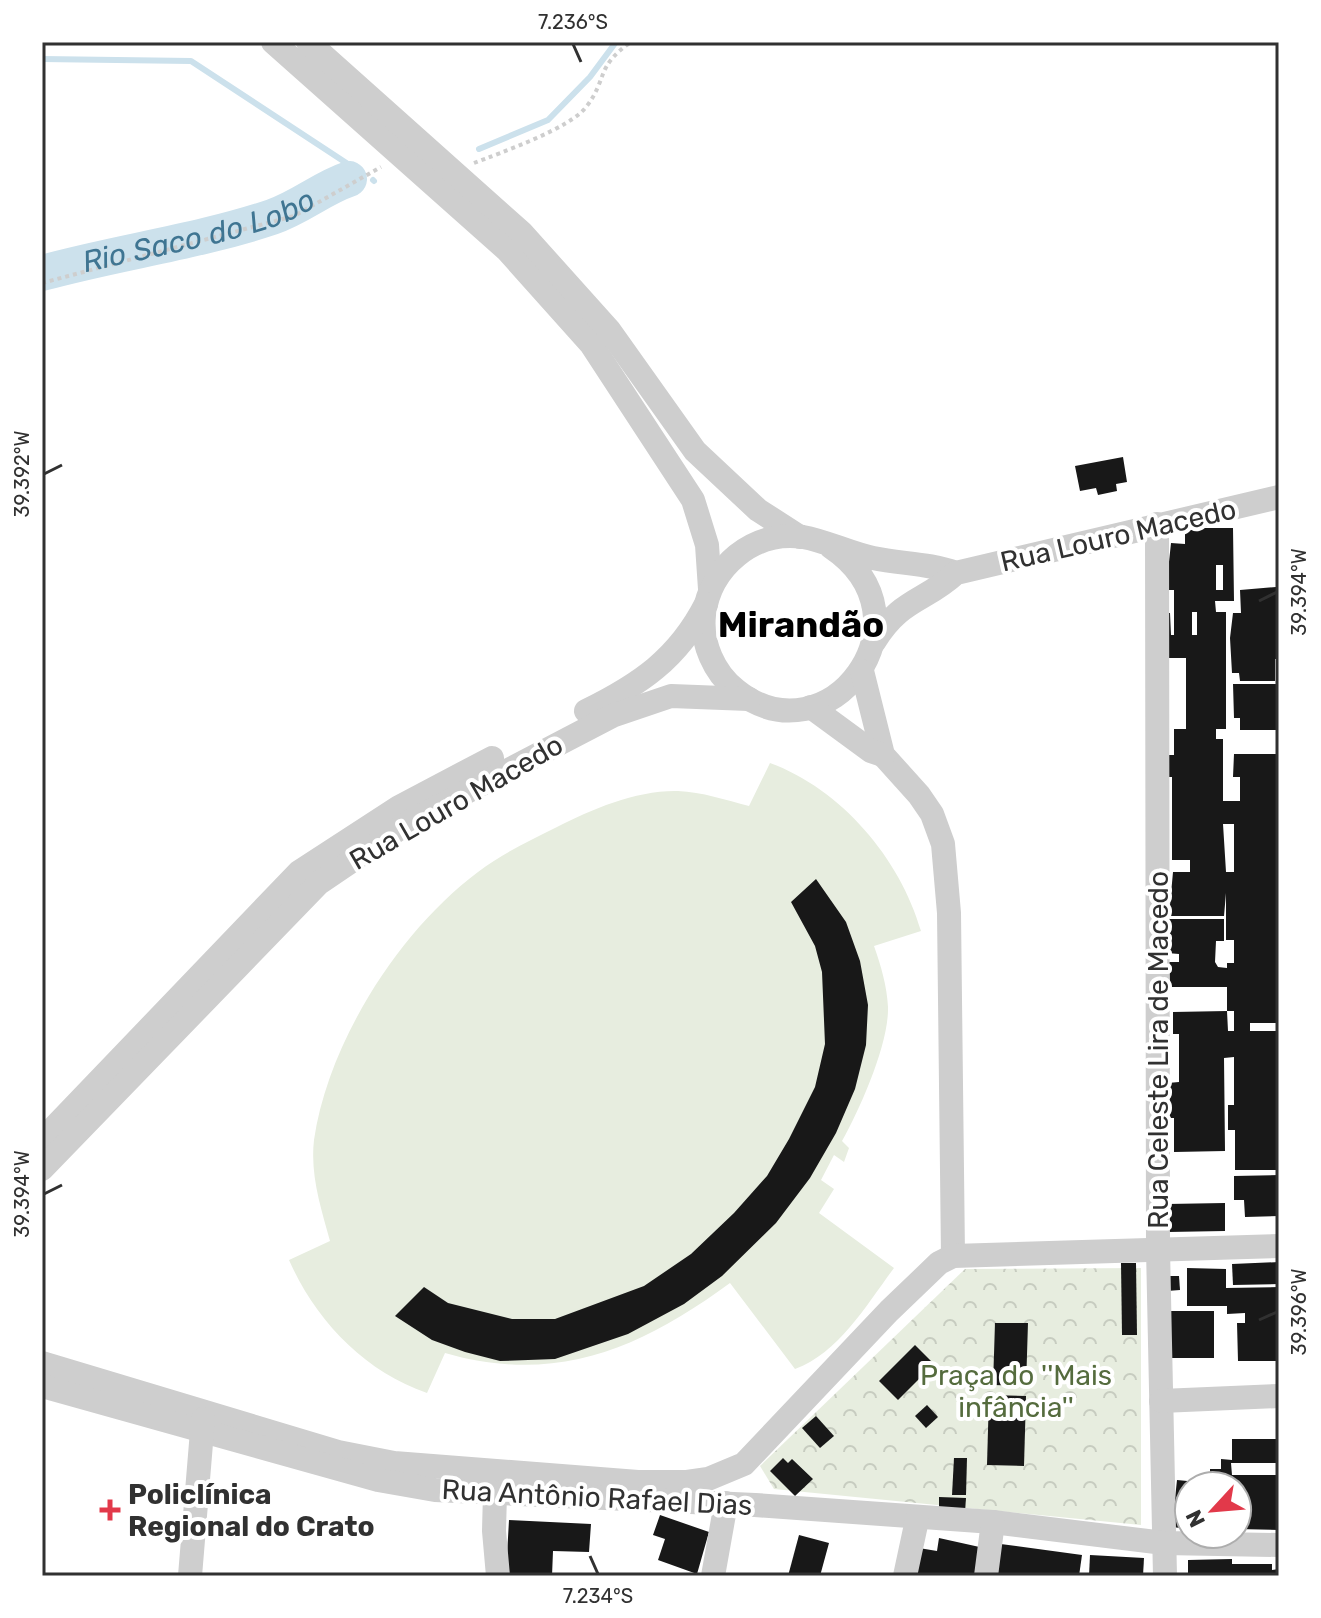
<svg xmlns="http://www.w3.org/2000/svg" width="1321" height="1618" viewBox="0 0 1321 1618" font-family="Rubik,sans-serif">
<style>
.park{fill:url(#park-crowns)}
.pitch{fill:#e7eddf}
.lines{fill:none;stroke-linecap:round;stroke-linejoin:round}
.stream{stroke:#cce1ec;stroke-width:6}
.river{stroke:#cce1ec;stroke-width:36}
.building{fill:#181818;fill-rule:evenodd}
.path{stroke:#cecece;stroke-width:4;stroke-dasharray:4 4;stroke-linecap:butt}
.minor{stroke:#cecece;stroke-width:24}
.ticks{fill:none;stroke:#313131;stroke-width:3}
.poi-dot{fill:#e2394a;stroke:#fff;stroke-width:3}
.labels{text-anchor:middle;stroke-width:8;stroke-linejoin:round;paint-order:stroke}
.street-label{font-size:28px;fill:#313131;stroke:#fff}
.park-label{font-size:28px;fill:#556c3e;stroke:#fff}
.poi-label{font-size:28px;font-weight:bold;fill:#313131;stroke:#fff;text-anchor:start}
.water-label{font-size:30px;font-style:italic;fill:#3f7592;stroke:#fff}
.district-label{font-size:36px;font-weight:bold;fill:#000;stroke:#fff}
.neatline{fill:none;stroke:#313131;stroke-width:3}
.ticks-label{font-size:20px;text-anchor:middle;fill:#313131}
</style>
<defs>
<pattern id="park-crowns" width="20" height="18" patternUnits="userSpaceOnUse" patternTransform="scale(2)"><rect width="20" height="18" fill="#e7eddf"/><path d="M2 6a3 3 0 1 1 6 0M12 15a3 3 0 1 1 6 0" fill="none" stroke="#c7ccc0"/></pattern>
</defs>
<rect width="100%" height="100%" fill="#fff"/>
<polygon class="park" points="1141,1268 1141,1525 774,1489 760,1466 965,1269"/>
<path class="pitch" d="M 770,763 C 841,789 900,858 921,931 L 874,946 C 881,966 887,986 888,1007 C 889,1044 860,1109 842,1141 L 849,1148 L 844,1162 L 834,1155 L 821,1180 L 834,1189 L 819,1213 L 894,1268 C 867,1304 839,1353 795,1369 L 730,1283 C 640,1349 556,1385 445,1353 L 427,1393 C 364,1371 316,1321 289,1260 L 330,1241 C 321,1208 310,1175 314,1140 C 328,1042 400,930 478,872 C 503,853 529,841 557,827 C 592,809 637,790 678,791 C 702,792 726,800 749,806 Z"/>
<g class="lines">
<g class="stream">
<polyline points="42,59 191,61 357,170"/>
<polyline points="479,149 548,120 590,77 616,42"/>
<polyline points="373,180 374,181"/>
</g>
<path class="river" id="s1" d="M 42,273 C 118,252 197,242 272,217 C 301,207 322,188 349,179"/>
</g>
<g class="building">
<polygon points="1123,457 1127,482 1116,484 1117,491 1098,495 1096,488 1080,491 1075,466"/>
<path d="M 1185,528 L 1233,528 L 1234,601 L 1215,601 L 1216,612 L 1226,612 L 1226,729 L 1216,729 L 1216,739 L 1223,739 L 1223,801 L 1240,801 L 1240,777 L 1233,777 L 1234,754 L 1279,754 L 1279,872 L 1276,872 L 1276,903 L 1279,903 L 1279,1023 L 1250,1023 L 1250,1031 L 1279,1031 L 1279,1170 L 1235,1170 L 1235,1130 L 1228,1130 L 1228,1105 L 1234,1105 L 1234,1057 L 1224,1058 L 1225,1151 L 1174,1152 L 1174,1118 L 1168,1118 L 1168,1083 L 1179,1082 L 1179,1034 L 1173,1034 L 1173,1012 L 1227,1011 L 1228,1031 L 1234,1031 L 1234,1011 L 1227,1011 L 1227,987 L 1170,987 L 1169,962 L 1179,962 L 1179,954 L 1167,953 L 1167,919 L 1224,919 L 1224,941 L 1216,941 L 1215,962 L 1218,967 L 1227,968 L 1227,963 L 1234,963 L 1234,940 L 1226,940 L 1226,893 L 1224,916 L 1169,916 L 1173,872 L 1190,872 L 1190,860 L 1172,860 L 1172,777 L 1165,777 L 1165,755 L 1174,755 L 1174,729 L 1186,729 L 1186,658 L 1166,658 L 1166,613 L 1170,613 L 1171,635 L 1174,635 L 1174,590 L 1166,590 L 1171,543 L 1185,544 ZM 1216,565 L 1223,565 L 1223,590 L 1216,590 ZM 1192,612 L 1197,612 L 1197,635 L 1192,635 ZM 1223,824 L 1234,824 L 1234,872 L 1226,872 Z"/>
<polygon points="1276,587 1279,587 1279,610 1276,610 1279,612 1279,627 1276,627 1279,659 1275,659 1275,681 1240,681 1239,673 1232,673 1230,638 1233,613 1241,613 1240,590"/>
<polygon points="1233,684 1276,684 1276,730 1240,730 1240,718 1234,718"/>
<polygon points="816,879 846,922 860,961 868,1005 866,1045 855,1089 836,1133 810,1178 776,1223 722,1276 684,1304 628,1334 555,1359 500,1361 465,1352 432,1340 395,1316 424,1287 448,1303 512,1319 555,1319 644,1286 691,1254 734,1213 767,1176 789,1139 815,1087 825,1044 822,972 815,946 791,902"/>
<polygon points="1279,1175 1279,1216 1245,1217 1244,1200 1234,1200 1234,1176"/>
<polygon points="1225,1203 1225,1231 1168,1232 1167,1204"/>
<polygon points="1279,1262 1279,1284 1233,1285 1232,1264"/>
<polygon points="1121,1263 1136,1263 1137,1335 1122,1335"/>
<polygon points="1187,1268 1226,1269 1226,1288 1279,1287 1279,1361 1238,1361 1237,1323 1245,1323 1245,1313 1227,1314 1227,1306 1187,1306"/>
<polygon points="1166,1276 1179,1276 1180,1290 1167,1291"/>
<rect x="1165" y="1311" width="49" height="47"/>
<polygon points="995,1323 1028,1323 1026,1386 993,1385"/>
<polygon points="915,1345 934,1364 898,1400 879,1381"/>
<polygon points="989,1395 1026,1396 1024,1466 987,1465"/>
<polygon points="927,1405 938,1417 926,1428 915,1416"/>
<polygon points="816,1416 834,1436 820,1448 802,1428"/>
<polygon points="1232,1439 1279,1439 1279,1463 1231,1463 1232,1475 1279,1475 1279,1530 1237,1529 1237,1486 1210,1483 1210,1469 1221,1469 1221,1459 1232,1460"/>
<polygon points="783,1458 788,1463 792,1459 813,1479 795,1496 770,1471"/>
<polygon points="954,1458 967,1458 966,1495 952,1495"/>
<polygon points="1177,1480 1208,1483 1208,1486 1189,1486 1189,1529 1172,1527"/>
<polygon points="939,1497 966,1498 965,1512 939,1511"/>
<polygon points="660,1515 709,1532 697,1574 658,1560 665,1539 653,1535"/>
<polygon points="509,1520 591,1524 589,1552 553,1551 552,1576 506,1573"/>
<polygon points="799,1535 829,1543 820,1576 788,1576"/>
<polygon points="939,1538 984,1548 979,1576 915,1576 919,1548 937,1551"/>
<polygon points="993,1543 1082,1555 1079,1576 990,1576"/>
<polygon points="1090,1555 1144,1558 1143,1576 1089,1576"/>
<polygon points="1232,1559 1232,1564 1272,1564 1272,1570 1279,1569 1279,1576 1188,1576 1188,1560"/>
</g>
<g class="lines">
<g class="path">
<path d="M 474,163 C 500,153 571,128 586,107 C 608,79 595,67 631,42"/>
<polyline points="42,283 294,216 381,167"/>
</g>
<g class="minor">
<polyline points="273,42 507,250 591,344 693,500 707,545 710,589"/>
<polyline points="308,42 522,233 609,330 695,451 758,510 800,537"/>
<polyline points="1157,524 1158,1249 1165,1576"/>
<path d="M 831,547 C 938,619 828,764 736,690 C 714,673 701,643 704,615 C 710,567 753,530 803,537 C 826,541 849,553 873,558 C 901,564 929,563 956,573"/>
<path d="M 874,642 C 901,598 925,602 956,573 L 1279,497"/>
<polyline points="862,671 883,755 919,795 932,814 943,844 949,913 953,1256"/>
<polyline points="811,707 871,751 883,755"/>
<path d="M 586,711 C 639,685 678,659 706,604"/>
<polyline points="42,1140 299,872 399,807 492,758"/>
<polyline points="42,1169 319,883 409,822 612,716 671,696 749,699"/>
<polyline points="42,1363 338,1452 394,1463 638,1482 687,1482 708,1479 744,1464 889,1311 939,1263 953,1256 1279,1246"/>
<polyline points="42,1386 378,1480 435,1490 755,1505 993,1522 1164,1543 1279,1545"/>
<polyline points="1161,1401 1279,1396"/>
<polyline points="495,1493 494,1531 498,1576"/>
<polyline points="190,1576 203,1419"/>
<polyline points="713,1576 726,1503"/>
<polyline points="905,1576 917,1520"/>
<polyline points="986,1576 993,1522"/>
</g>
</g>
<path class="ticks" d="M 573,44 L 581,62M 44,474 L 62,465M 1259,601 L 1277,592M 44,1194 L 62,1185M 1259,1320 L 1277,1312M 590,1556 L 598,1574"/>
<path class="poi-dot" d="M106 1498h8v8h8v8h-8v8h-8v-8h-8v-8h8z"/>
<g class="labels">
<g class="street-label">
<text transform="translate(1118 535) rotate(-13)" y="10">Rua Louro Macedo</text>
<text transform="translate(456 802) rotate(-30)" y="10">Rua Louro Macedo</text>
<text transform="translate(1158 1050) rotate(-90)" y="10">Rua Celeste Lira de Macedo</text>
<text transform="translate(597 1497) rotate(3)" y="10">Rua Antônio Rafael Dias</text>
</g>
<g class="park-label">
<text x="1016" y="1385">Praça do ''Mais<tspan x="1016" dy="32">infância''</tspan></text>
</g>
<g class="poi-label">
<text x="128" y="1504">Policlínica<tspan x="128" dy="32">Regional do Crato</tspan></text>
</g>
<g class="water-label">
<text dy="10" stroke="none"><textPath href="#s1" startOffset="162">Rio Saco do Lobo</textPath></text>
</g>
<g class="district-label">
<text x="801" y="637">Mirandão</text>
</g>
</g>
<rect width="1321" height="1618" fill="none" stroke="#ffffff" stroke-width="88"/>
<g transform="translate(1213 1510) rotate(244)"><circle r="38" fill="#ffffff" stroke="#adadad" stroke-width="2"/>
<path d="M0-6L14 30L0 20L-14 30Z" fill="#e2394a"/>
<text y="-12" font-size="22" font-weight="bold" text-anchor="middle" fill="#313131">N</text>
</g>
<rect x="44" y="44" width="1233" height="1530" class="neatline"/>
<g class="ticks-label">
<text x="573" y="29">7.236°S</text>
<text transform="translate(22 474) rotate(-90)" y="7">39.392°W</text>
<text transform="translate(1299 592) rotate(-90)" y="7">39.394°W</text>
<text transform="translate(22 1194) rotate(-90)" y="7">39.394°W</text>
<text transform="translate(1299 1312) rotate(-90)" y="7">39.396°W</text>
<text x="598" y="1603">7.234°S</text>
</g>
</svg>
